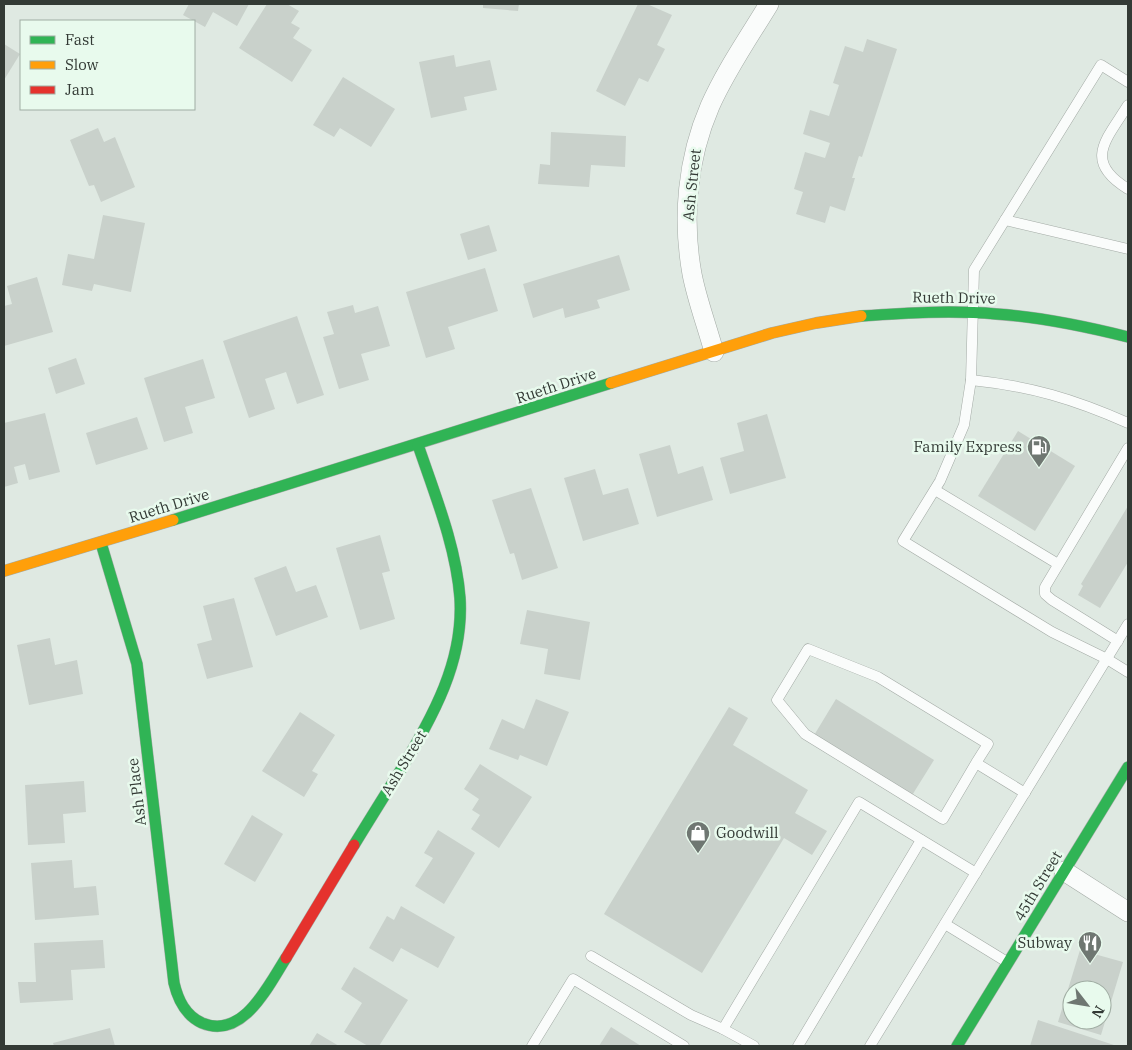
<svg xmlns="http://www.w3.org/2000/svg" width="1132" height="1050" viewBox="0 0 1132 1050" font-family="'IBM Plex Serif',serif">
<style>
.building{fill:#c9d1cb;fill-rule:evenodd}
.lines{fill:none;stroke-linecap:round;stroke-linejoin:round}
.lane-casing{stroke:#a3aaa5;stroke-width:11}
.street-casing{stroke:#a3aaa5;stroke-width:20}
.fast-casing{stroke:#a3aaa5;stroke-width:12}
.slow-casing{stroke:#a3aaa5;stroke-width:12}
.jam-casing{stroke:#a3aaa5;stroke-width:12}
.lane{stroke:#fafcfb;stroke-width:10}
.street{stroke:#fafcfb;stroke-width:19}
.fast{stroke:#30b455;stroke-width:11}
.slow{stroke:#ff9f0a;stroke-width:11}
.jam{stroke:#e5322d;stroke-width:11}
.labels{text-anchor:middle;stroke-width:5;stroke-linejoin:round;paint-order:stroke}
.street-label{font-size:15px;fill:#333a35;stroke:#e8faed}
.poi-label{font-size:15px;fill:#333a35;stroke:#e8faed;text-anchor:end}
</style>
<rect width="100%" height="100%" fill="#dfe9e2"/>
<g class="building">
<polygon points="189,4 249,4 237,26 213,12 205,27 183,15"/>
<polygon points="267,4 287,4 299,11 291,23 300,28 293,38 312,50 292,82 239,48"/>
<polygon points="483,4 519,4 518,11 483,8"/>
<polygon points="638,4 647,4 672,15 657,45 665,49 648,82 639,78 625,106 596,91"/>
<polygon points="867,39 897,49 862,157 859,156 852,178 855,178 845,211 830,206 825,223 796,214 803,192 794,189 805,152 825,158 830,143 803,134 810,110 829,116 839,85 833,83 845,46 863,52"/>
<polygon points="4,44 20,54 4,80"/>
<polygon points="454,55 456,67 490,60 497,90 464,97 467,110 431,118 419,62"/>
<polygon points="343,77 395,109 371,147 340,128 334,137 313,125"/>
<polygon points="98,128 104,142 115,137 135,187 101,202 94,185 89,186 70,140"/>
<polygon points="551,132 626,136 625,167 591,165 589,187 538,184 540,164 550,165"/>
<polygon points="103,215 145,223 131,292 94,284 92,291 62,285 68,254 94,259"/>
<polygon points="489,225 497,251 468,260 460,234"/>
<polygon points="619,255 630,290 597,300 600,308 565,318 563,308 533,318 523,284"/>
<polygon points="485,268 498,311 448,327 455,349 426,358 406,292"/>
<polygon points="37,277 53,332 4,346 4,306 12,304 7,286"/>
<polygon points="353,305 355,313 378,306 390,346 361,354 369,380 339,389 323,337 334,334 327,312"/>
<polygon points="297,316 324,395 297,404 286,372 265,379 275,409 249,418 223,341"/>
<polygon points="76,358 85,384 56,394 48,368"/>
<polygon points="203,359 215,398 185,407 193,433 164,442 144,378"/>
<polygon points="45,413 60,472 29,480 25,464 14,467 18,483 4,487 4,423"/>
<polygon points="767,414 786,478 730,494 720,458 744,451 737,423"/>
<polygon points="137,417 148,449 96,465 86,433"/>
<polygon points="1018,431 1075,466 1035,531 978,496"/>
<polygon points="670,445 678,474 703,466 713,500 657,517 639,454"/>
<polygon points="595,469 603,495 628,488 639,524 583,541 564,478"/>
<polygon points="531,488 558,568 522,580 514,553 510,554 492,500"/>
<polygon points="1128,506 1128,562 1100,608 1078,595 1083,586 1081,584"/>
<polygon points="380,535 390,571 382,573 395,619 360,630 336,548"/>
<polygon points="286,566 296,592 316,585 328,617 276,636 254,578"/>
<polygon points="234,598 253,667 207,679 197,644 212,640 203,606"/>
<polygon points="527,610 590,622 580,680 544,674 548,649 520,644"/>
<polygon points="50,638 55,665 77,660 83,694 29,705 17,645"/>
<polygon points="536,699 569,712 547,766 520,755 518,760 489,749 502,719 524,729"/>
<polygon points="836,699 934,760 911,797 813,737"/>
<polygon points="729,707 748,718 733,745 808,790 795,813 827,831 812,855 784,838 702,973 604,914"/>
<polygon points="300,712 335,735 312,771 318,774 304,797 262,771"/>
<polygon points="480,764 532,797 499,848 471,829 480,815 472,810 479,799 464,789"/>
<polygon points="84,781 86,812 63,814 65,843 28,845 25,785"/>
<polygon points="252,815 283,834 255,882 224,864"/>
<polygon points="438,830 475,853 444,904 415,886 433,858 424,853"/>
<polygon points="72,860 74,888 96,886 99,915 35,920 31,863"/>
<polygon points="401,906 455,937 438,968 401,948 393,962 369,948 387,916 394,920"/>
<polygon points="103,940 105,968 71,970 73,1000 20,1003 18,982 36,982 34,943"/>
<path d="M 1080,950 L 1123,962 L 1101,1035 L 1058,1022 ZM 1072,990 L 1102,990 L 1102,1020 L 1072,1020 Z"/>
<polygon points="354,967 408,1000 379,1046 368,1046 344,1032 362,1003 341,989"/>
<polygon points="1038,1020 1117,1046 1030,1046"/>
<polygon points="611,1027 641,1046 599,1046"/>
<polygon points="110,1028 115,1046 54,1046 53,1043"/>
<polygon points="317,1033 339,1046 309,1046"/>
</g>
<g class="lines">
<g class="lane-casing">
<g id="lane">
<polyline points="1128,82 1101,65 974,270 971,380 964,425 940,481 903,541 1052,632 1107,659 1128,672"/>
<path d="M 1128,105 C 1107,139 1082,161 1128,189"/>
<polyline points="1005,220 1128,249"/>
<path d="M 971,380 C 1030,386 1074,399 1128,423"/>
<polyline points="935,490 1058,564"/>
<polyline points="1118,641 1052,600 1045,594 1045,587 1128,448"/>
<polyline points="976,763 943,819 805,734 777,700 808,649 878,677 988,744 976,763 1025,793"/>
<polyline points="945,924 1007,962"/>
<polyline points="591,956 691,1015 723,1029"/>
<polyline points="532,1046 573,979 684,1046"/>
<polyline points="754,1046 723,1029 859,802 976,873"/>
<polyline points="798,1046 921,840"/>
<polyline points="870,1046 1128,624"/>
</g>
</g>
<g class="street-casing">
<g id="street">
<path d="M 714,352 C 707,326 697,300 692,274 C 682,218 687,159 710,106 C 726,70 749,37 769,4"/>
<polyline points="1064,871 1128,912"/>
</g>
</g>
<g class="fast-casing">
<g id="fast">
<path d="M 861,316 C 906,313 951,310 996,314 C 1041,317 1084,326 1128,337"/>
<polyline points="173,520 611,383"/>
<path d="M 101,543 L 137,664 L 174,983 C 178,1000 185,1015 202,1023 C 243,1040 268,986 286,958"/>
<path d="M 354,845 C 370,819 386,793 402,768 C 433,715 464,662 460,598 C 456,546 435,495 418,445"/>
<polyline points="957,1046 1128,767"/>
</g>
</g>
<g class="slow-casing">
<g id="slow">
<polyline points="611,383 772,333 816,323 861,316"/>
<polyline points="4,571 173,520"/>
</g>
</g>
<g class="jam-casing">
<polyline id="jam" points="286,958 354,845"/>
</g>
<use href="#lane" class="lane"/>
<use href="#street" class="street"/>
<use href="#fast" class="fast"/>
<use href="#slow" class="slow"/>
<use href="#jam" class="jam"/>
</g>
<defs>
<g id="fuel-pin" transform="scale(1.25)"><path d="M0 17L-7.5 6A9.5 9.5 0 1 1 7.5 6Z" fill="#6f7772" stroke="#e8faed"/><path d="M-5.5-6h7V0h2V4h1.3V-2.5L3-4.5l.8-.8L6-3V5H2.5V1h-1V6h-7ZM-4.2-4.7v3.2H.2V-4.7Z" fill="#fff"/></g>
<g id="shop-pin" transform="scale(1.25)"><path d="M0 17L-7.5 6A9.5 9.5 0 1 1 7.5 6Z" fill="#6f7772" stroke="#e8faed"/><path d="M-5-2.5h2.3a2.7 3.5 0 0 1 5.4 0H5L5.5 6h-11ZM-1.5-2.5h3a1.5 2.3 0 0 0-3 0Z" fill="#fff"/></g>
<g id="restaurant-pin" transform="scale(1.25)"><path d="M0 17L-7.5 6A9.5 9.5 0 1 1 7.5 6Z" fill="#6f7772" stroke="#e8faed"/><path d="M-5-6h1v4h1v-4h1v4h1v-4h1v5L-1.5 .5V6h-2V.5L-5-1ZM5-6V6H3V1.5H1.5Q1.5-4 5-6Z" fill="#fff"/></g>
</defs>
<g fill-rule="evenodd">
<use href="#fuel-pin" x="1039" y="447"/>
<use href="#shop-pin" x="698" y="833"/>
<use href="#restaurant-pin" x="1090" y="943"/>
</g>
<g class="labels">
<g class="street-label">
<text transform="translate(692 185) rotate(-84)" y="5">Ash Street</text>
<text transform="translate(954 298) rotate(1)" y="5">Rueth Drive</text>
<text transform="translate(556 386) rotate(-18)" y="5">Rueth Drive</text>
<text transform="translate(169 506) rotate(-17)" y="5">Rueth Drive</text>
<text transform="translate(404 763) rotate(-59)" y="5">Ash Street</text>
<text transform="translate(137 792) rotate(-97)" y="5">Ash Place</text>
<text transform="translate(1038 886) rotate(-59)" y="5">45th Street</text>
</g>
<g class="poi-label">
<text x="1022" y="452">Family Express</text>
<text x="716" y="838" text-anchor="start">Goodwill</text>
<text x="1072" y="948">Subway</text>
</g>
</g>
<rect width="1132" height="1050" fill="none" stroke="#333a35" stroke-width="10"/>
<rect x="20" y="20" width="175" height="90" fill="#e8faed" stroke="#a0ada3"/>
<rect x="30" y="36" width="25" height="8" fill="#30b455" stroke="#a0ada3"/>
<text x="65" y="45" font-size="15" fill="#333a35">Fast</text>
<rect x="30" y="61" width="25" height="8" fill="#ff9f0a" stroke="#a0ada3"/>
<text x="65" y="70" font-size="15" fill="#333a35">Slow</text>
<rect x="30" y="86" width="25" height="8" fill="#e5322d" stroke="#a0ada3"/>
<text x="65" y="95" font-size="15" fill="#333a35">Jam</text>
<g transform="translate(1087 1005) rotate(121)"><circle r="24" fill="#e8faed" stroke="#a0ada3"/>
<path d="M0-4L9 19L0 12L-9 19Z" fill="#6f7772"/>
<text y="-8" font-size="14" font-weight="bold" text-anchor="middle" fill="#333a35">N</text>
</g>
</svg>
